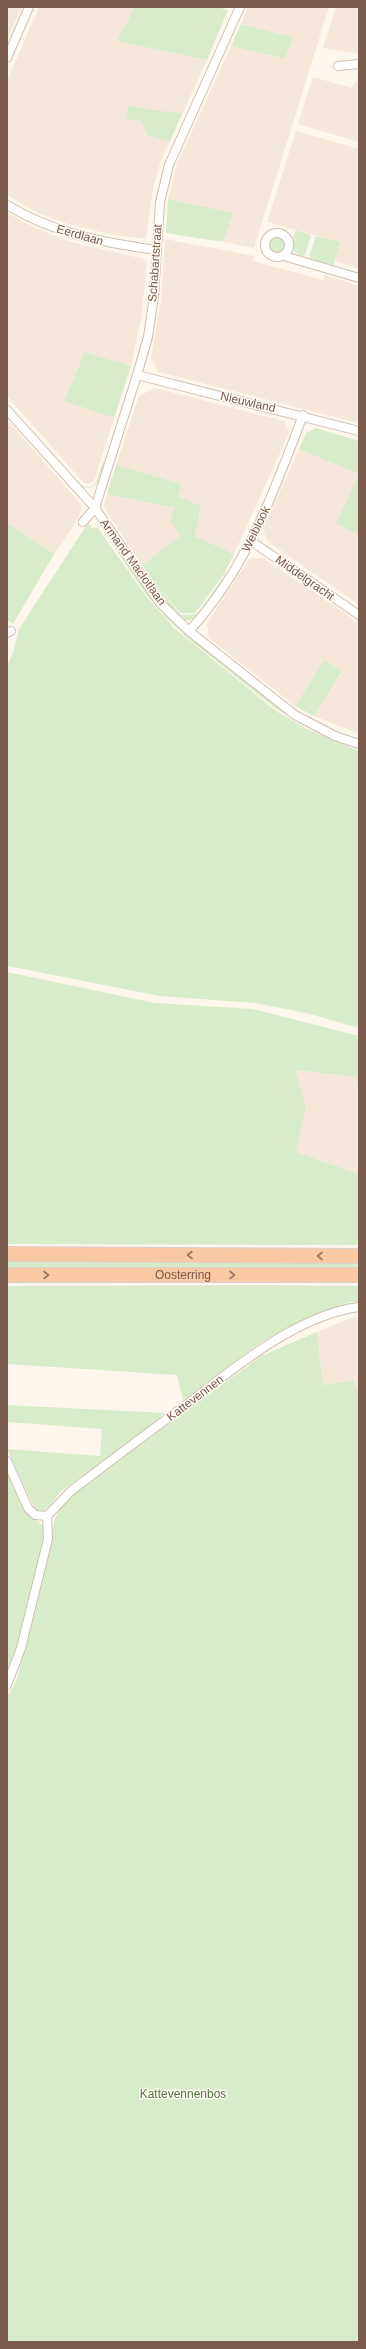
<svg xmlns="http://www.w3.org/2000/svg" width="366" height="2349" viewBox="0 0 366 2349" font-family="Helvetica,sans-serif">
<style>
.residential{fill:#f5e8da}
.green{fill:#d8ecc9}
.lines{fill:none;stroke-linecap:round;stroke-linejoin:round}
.minor-casing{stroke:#d1beb0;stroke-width:10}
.trunk-casing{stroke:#dad1cd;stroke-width:16}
.minor{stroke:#fff;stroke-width:8}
.trunk{stroke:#f9c8a4;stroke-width:14}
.oneway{stroke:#9a7763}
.labels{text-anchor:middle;stroke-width:3;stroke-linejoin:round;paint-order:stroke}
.street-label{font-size:12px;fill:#7a5c4d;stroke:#fffaf3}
.park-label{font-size:12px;fill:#537a41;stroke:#fffaf3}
</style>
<rect width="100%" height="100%" fill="#fdf6ec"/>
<g class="residential">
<polygon points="7,7 22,7 7,40"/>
<polygon points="39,7 135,7 117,41 207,60 161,160 153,188 146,239 109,234 65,223 38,213 7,195 7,81"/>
<polygon points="248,7 329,7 254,248 223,242 232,213 168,199 177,164 231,46 285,59 293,37 241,24"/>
<polygon points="336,7 359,7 359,54 323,48"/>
<polygon points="313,77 352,88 359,77 359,142 298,124"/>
<polygon points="296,131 359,149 359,269 335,261 340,242 267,222"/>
<polygon points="7,213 38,229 71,242 144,259 147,263 141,319 131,366 85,352 64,401 114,418 94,481 89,484 84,483 7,396"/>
<polygon points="165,239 254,256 253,261 323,280 325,275 359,286 359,423 158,372 151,358 161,302"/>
<polygon points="155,388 284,421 289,433 234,554 195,536 201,506 178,496 182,484 116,465 139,396"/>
<polygon points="7,420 81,504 81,511 78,519 54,554 7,523"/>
<polygon points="299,449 359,474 336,523 359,535 359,605 267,541 263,529"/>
<polygon points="107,494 174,508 180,536 142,565 108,514 104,506"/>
<polygon points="263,558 359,623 359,734 314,716 342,672 324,660 295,706 209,638 207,623 249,559"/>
<polygon points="295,1070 356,1077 359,1089 359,1174 296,1152 306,1107"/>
<polygon points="356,1316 359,1325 359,1392 353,1380 323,1385 317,1332"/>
</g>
<g class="green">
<polygon points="135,7 217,7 228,10 207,60 117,41"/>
<polygon points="241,24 293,37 285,59 231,46"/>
<polygon points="128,106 182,114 170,141 147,135 142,121 126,119"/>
<polygon points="168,199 233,213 223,242 166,233"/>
<path d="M 296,230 L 311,235 L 305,255 L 302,257 C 290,251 291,241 296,230 Z"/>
<polygon points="316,236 340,242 334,265 311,260 310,254"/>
<circle cx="277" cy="245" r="8"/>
<polygon points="85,352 131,366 114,418 64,401"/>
<polygon points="316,428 359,441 359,535 336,523 359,474 299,449 306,433"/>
<path d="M 36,433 L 81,485 C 101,494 97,468 105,460 C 101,473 99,494 81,486 Z"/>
<polygon points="116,465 182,484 178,496 201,506 195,536 234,554 224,574 195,613 181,613 155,583 142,565 180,536 171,521 174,508 107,494"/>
<polygon points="96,520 149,594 172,621 201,646 277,707 304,724 359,747 359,749 319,733 275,708 191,641 166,618 145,593"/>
<polygon points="7,523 54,554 13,624 7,620"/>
<polygon points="88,523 92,529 97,527 146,596 174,628 276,711 305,728 359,751 359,1028 306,1013 255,1003 160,996 7,966 7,666 13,653 19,629"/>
<path d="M 244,540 C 247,549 206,609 196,617 C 194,619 189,621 185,620 C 172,617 140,567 131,554 L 181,615 L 197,614 L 232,565 Z"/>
<polygon points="324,660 342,671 314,716 295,706"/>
<polygon points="7,972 155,1003 253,1009 359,1036 359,1089 356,1077 295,1070 306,1107 296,1152 359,1174 359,1245 7,1244"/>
<polygon points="7,1260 359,1262 359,1269 7,1268"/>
<polygon points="256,1285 359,1286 359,1302 351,1302 322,1312 263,1341 183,1400 177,1375 7,1364 7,1286"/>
<path d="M 317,1332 L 323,1385 L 353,1380 L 359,1392 L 359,2342 L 7,2342 L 7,1697 L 16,1682 L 52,1537 C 53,1515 59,1510 73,1494 L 261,1356 Z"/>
<path d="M 7,1405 L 165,1413 C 133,1441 98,1464 64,1489 C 55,1496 51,1508 40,1512 L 35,1509 L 7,1449 L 100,1456 L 102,1429 L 7,1422 Z"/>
<polygon points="7,1467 29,1515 41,1524 46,1534 17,1645 7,1674"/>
</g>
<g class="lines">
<g class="minor-casing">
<g id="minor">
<polyline points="7,58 29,7"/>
<polyline points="338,66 359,64"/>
<path d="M 7,205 C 53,233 104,243 157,250"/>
<circle cx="277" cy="245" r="12"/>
<polyline points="285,254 287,257 359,278"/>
<polyline points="137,375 359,431"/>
<polyline points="7,410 95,508 160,603 189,631 295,715 335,736 359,744"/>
<polyline points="83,522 95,508 137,375 148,337 154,296 160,202 169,165 240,7"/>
<polyline points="251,541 359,615"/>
<path d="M 189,631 C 246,570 274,492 303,415"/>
<polyline points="7,633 11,631"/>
<polyline points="7,1461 28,1508 35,1515 47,1516"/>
<path d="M 7,1685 L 21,1648 L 48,1539 L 47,1516 L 71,1491 C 109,1462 147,1433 186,1405 C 234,1368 297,1315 359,1307"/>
</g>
</g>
<g class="trunk-casing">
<g id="trunk">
<polyline points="7,1254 359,1256"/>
<path id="s1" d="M 7,1275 L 359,1275"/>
</g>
</g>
<use href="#minor" class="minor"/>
<use href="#trunk" class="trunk"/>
</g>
<defs><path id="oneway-chevron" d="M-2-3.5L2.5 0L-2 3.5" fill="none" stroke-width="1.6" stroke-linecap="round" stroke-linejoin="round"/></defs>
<g class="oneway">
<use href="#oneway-chevron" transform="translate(190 1255) rotate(-180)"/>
<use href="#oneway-chevron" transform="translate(320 1256) rotate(-180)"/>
<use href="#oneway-chevron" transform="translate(46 1275)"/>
<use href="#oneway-chevron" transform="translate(232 1275)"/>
</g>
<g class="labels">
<g class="street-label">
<text transform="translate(80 235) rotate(16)" y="4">Eerdlaan</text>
<text transform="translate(155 263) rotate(-86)" y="4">Schabartstraat</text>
<text transform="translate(248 402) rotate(13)" y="4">Nieuwland</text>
<text transform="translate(256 529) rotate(-64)" y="4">Weiblook</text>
<text transform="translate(133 562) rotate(54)" y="4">Armand Maclotlaan</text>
<text transform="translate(305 578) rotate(35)" y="4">Middelgracht</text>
<text dy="4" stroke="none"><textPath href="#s1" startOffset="176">Oosterring</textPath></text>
<text transform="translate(195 1398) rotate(-37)" y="4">Kattevennen</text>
</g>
<g class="park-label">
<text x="183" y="2098">Kattevennenbos</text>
</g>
</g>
<rect width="366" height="2349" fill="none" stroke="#7a5c4d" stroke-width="16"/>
</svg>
